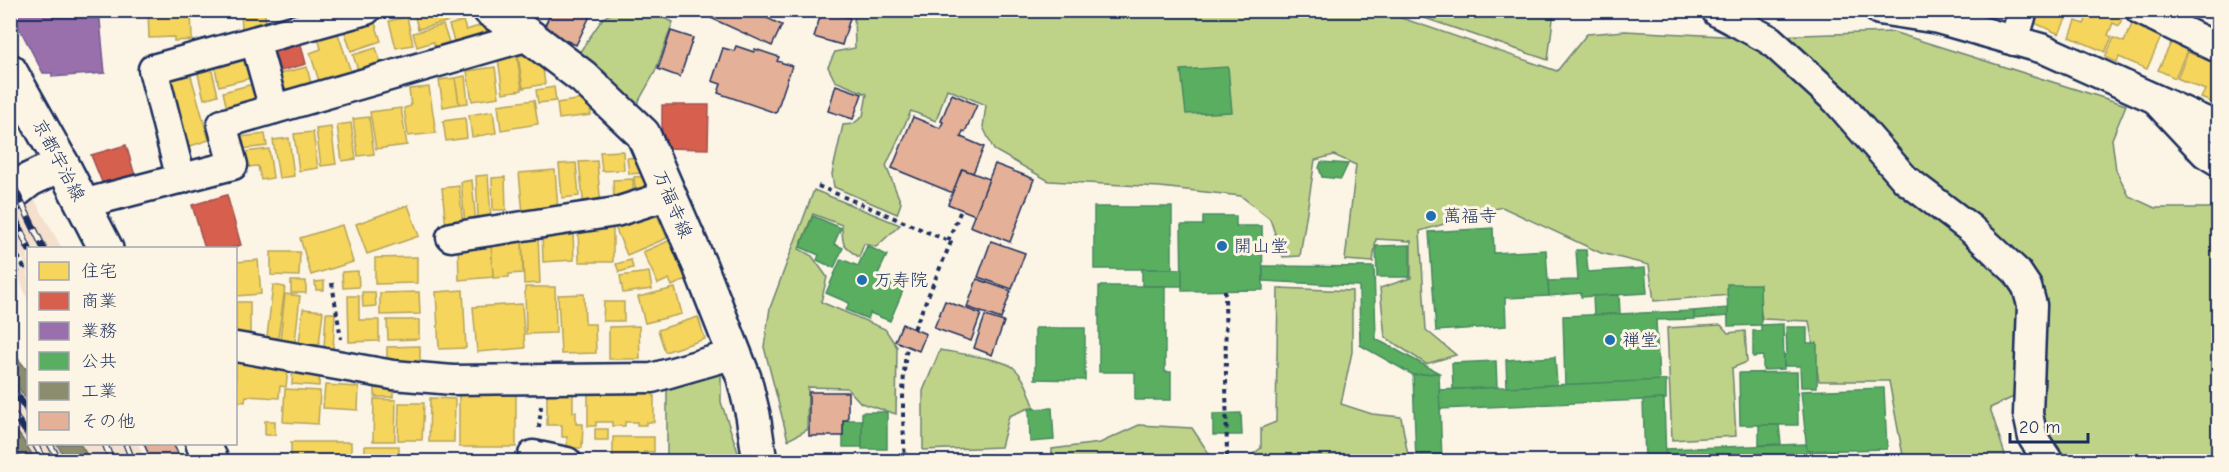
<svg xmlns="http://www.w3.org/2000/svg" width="2229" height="472" viewBox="0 0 2229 472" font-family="'Comic Neue','Klee One',sans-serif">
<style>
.built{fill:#f5e0ce}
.green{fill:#bfd388;stroke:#6d8173;stroke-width:1.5}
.homes{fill:#f6d55c;stroke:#b4a35d;stroke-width:1.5}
.shops{fill:#d6604d;stroke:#9e5152;stroke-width:1.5}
.offices{fill:#9970ab;stroke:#735c94;stroke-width:1.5}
.public{fill:#5aae61;stroke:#478860;stroke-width:1.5}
.industry{fill:#8c8c6e;stroke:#6a7069;stroke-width:1.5}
.building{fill:#e4b097;stroke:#1b2f5e;stroke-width:1.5}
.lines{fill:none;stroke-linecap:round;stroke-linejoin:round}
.minor-casing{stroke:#1b2f5e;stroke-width:33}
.major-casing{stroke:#1b2f5e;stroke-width:38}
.path{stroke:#1b2f5e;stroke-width:4;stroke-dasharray:4.5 4.5;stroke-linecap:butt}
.minor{stroke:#fcf5e5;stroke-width:28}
.major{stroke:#fcf5e5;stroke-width:33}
.rail-casing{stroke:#1b2f5e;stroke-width:7}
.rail{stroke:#fcf5e5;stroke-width:4.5;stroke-dasharray:14;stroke-linecap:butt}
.poi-dot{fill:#1f6fb2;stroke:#fcf5e5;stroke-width:2}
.labels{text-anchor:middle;stroke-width:6;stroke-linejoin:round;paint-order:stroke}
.street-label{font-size:18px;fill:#1b2f5e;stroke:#fcf5e5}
.poi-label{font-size:18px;fill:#1b2f5e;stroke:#fcf5e5;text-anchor:start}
</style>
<rect width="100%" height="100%" fill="#fcf5e5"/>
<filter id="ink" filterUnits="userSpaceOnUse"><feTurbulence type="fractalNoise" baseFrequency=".0167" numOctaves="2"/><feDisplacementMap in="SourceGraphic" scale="12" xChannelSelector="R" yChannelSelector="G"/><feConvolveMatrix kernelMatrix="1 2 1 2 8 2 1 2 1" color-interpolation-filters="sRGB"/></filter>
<g filter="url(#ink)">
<g class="built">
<polygon points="31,193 62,248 28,249 28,301 17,273 27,268 11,232 10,208"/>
<polygon points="10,349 28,371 28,444 138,444 146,461 24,461 11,442"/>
</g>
<g class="green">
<polygon points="842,10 1381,11 1557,71 1587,34 1625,31 1742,37 1893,32 2126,105 2112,139 2116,170 2129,196 2155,208 2218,208 2218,461 2068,461 2058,446 2018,395 1990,408 2007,461 1904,461 1889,381 1819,381 1809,321 1762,319 1757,293 1654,301 1649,265 1601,253 1502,207 1420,231 1426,330 1456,355 1426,364 1385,337 1380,288 1411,278 1411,241 1376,239 1373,262 1345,260 1356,165 1334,155 1315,160 1300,256 1283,257 1270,219 1241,196 1160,187 1049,181 994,150 983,127 986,105 947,89 936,121 911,111 886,166 901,203 897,214 834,187 832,174 843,125 853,124 863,116 867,94 835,81 828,67 835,52 855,48 854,14"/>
<polygon points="615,11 647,11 673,22 655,72 636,106 604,71 579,53 603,18"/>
<polygon points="1404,11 1554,11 1548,60"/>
<path d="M 814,190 L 900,225 L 876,247 L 864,244 L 859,257 C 842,246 842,245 842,225 L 813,214 L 799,249 L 812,256 L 827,277 L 821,302 L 885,329 L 897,347 L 896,414 L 861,403 L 847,388 L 808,387 L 807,430 L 788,440 L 764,347 L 770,308 Z"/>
<polygon points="1278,288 1352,291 1352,352 1341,404 1372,414 1401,417 1409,461 1244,461 1261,448 1261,428 1276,422"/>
<polygon points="1721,325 1728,333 1745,331 1747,362 1732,368 1736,436 1672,440 1667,328"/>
<path d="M 940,350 C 955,353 1005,359 1014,368 C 1025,378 1029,392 1034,406 L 1009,416 L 1001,447 L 923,450 L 923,391 Z"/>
<polygon points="707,368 721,375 721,402 741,461 667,462 667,383"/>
<polygon points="1139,425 1192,428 1214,461 1052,461 1052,449 1100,443"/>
</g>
<g class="homes">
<polygon points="148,10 191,10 192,40 174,41 174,37 149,38"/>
<polygon points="241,10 264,10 267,27 242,29"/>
<polygon points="413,10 451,10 454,20 418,29"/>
<polygon points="2029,10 2070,10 2059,34 2028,20"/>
<polygon points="2093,10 2110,10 2123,16 2119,26 2113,23 2108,35 2112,37 2105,52 2070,37 2076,21 2084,24 2089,12 2092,14"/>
<polygon points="2210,10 2218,10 2218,22 2207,17"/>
<polygon points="407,17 413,45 396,48 389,21"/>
<polygon points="374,20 381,41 351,51 344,30"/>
<polygon points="463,21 466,30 489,23 494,40 457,51 449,25"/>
<polygon points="2133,22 2162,35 2147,69 2119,57 2117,62 2105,57 2114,38 2124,42"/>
<polygon points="443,25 450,45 436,49 433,42 417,47 413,33"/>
<polygon points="337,31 351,72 319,81 310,53 321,49 318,37"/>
<polygon points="2172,41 2188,48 2175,78 2158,70"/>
<polygon points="376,48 383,69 360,76 353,55"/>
<polygon points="2188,52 2218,65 2218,105 2201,98 2205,90 2177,78"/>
<polygon points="541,53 545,84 523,88 518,56"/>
<polygon points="246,56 251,78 219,86 214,64"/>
<polygon points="517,56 522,90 503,93 498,59"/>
<polygon points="210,63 218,95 204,99 196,66"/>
<polygon points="307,67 312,88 284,96 278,74"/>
<polygon points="495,67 499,97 472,101 467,71"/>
<polygon points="189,69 209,140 181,149 162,77"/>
<polygon points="465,76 468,103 459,104 455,78"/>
<polygon points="455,78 459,104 443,107 439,80"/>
<polygon points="253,84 257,101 227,109 223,92"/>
<polygon points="429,87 436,133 408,136 404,108 411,106 409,89"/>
<polygon points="554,87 556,101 538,103 536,90"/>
<polygon points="589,98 591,115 559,119 557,103"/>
<polygon points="534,100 538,124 501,130 498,105"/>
<polygon points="401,108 407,145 376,149 370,112"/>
<polygon points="493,111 496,133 472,137 469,115"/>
<polygon points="369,117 374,154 358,156 353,119"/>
<polygon points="465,118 467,138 446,141 443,121"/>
<polygon points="351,123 356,159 342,161 337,125"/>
<polygon points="331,127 336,164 321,166 316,129"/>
<polygon points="313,132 318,168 299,171 294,134"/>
<polygon points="265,134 267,146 242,149 240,137"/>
<polygon points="289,138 294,176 279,178 273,140"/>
<polygon points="269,149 273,178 261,180 258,166 247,167 245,152"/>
<polygon points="623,151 624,170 602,171 600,152"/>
<polygon points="641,157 642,173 629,174 627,158"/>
<polygon points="597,161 601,207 584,208 579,162"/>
<polygon points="576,163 579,196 562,198 559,164"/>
<polygon points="555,170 558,210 523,213 519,173"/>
<polygon points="488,175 491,217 478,218 476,176"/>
<polygon points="651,176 652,196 636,198 634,177"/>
<polygon points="505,177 506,210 493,210 492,178"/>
<polygon points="633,179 633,199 614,200 613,180"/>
<polygon points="472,180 476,224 465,225 461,182"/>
<polygon points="459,186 463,226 446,228 442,188"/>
<polygon points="408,205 419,236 367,254 356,224"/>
<polygon points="655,210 667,238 627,255 615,227"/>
<polygon points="613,224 613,262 579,262 578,225"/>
<polygon points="342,225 353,262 311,275 300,238"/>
<polygon points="542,231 573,231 574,260 543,262"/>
<polygon points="538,235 540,283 524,284 522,236"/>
<polygon points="673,239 691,277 672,286 669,279 658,284 643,252"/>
<polygon points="522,242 523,273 509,274 509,277 493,278 491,243"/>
<polygon points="491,243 493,277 459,280 458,244"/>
<polygon points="271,252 300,252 299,276 271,275"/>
<polygon points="417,257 417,283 375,284 375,258"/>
<polygon points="258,260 261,294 236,296 236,262"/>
<polygon points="631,260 633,268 619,272 616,264"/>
<polygon points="358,271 359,287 343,288 342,272"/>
<polygon points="649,272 652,289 623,293 620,276"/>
<rect x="291" y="281" width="15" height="12"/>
<polygon points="324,281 324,290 316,290 315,282"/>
<polygon points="273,285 285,287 278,338 267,337"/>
<polygon points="525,287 555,287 556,333 526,334"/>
<polygon points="675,288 682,314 645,323 638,297"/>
<polygon points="463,290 466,348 439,349 436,292"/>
<polygon points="362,292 375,292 376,306 363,307"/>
<polygon points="419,292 420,314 380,315 380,293"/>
<polygon points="285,294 300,296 295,342 280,340"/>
<polygon points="584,294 585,324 595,324 596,353 561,354 558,295"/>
<polygon points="348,296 359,296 359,320 379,320 379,341 349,342"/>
<rect x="236" y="302" width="14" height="34"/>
<polygon points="604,302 624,302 624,321 603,321"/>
<polygon points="522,304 525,348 477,352 473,307"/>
<polygon points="303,309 323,311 319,345 299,343"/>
<polygon points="326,313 335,313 333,349 324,348"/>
<polygon points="698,317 705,339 665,352 658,330"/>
<polygon points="387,320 419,320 419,339 388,340"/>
<polygon points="639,326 640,359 609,359 609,327"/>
<polygon points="420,346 420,362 387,363 387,347"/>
<polygon points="236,358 278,360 278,369 288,370 286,387 280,386 279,398 246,396 245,402 236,401"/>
<polygon points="293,366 320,367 319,386 292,384"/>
<rect x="375" y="379" width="18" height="18"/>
<polygon points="588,382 654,391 654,422 646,422 646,425 637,425 637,422 625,422 625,426 612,426 612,422 596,422 596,426 588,426"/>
<polygon points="325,385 359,387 358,410 323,408"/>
<polygon points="285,389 320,391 318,424 283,422"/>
<polygon points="547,391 573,391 573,412 576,412 576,424 583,424 582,448 567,448 567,437 562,437 562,425 547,425"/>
<polygon points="477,392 516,392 516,447 459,447 459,395 477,395"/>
<polygon points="430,398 455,399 454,442 429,442"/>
<polygon points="374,399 396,400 395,441 373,441"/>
<polygon points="399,403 424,403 422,440 398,440"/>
<rect x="265" y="421" width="10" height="14"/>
<rect x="595" y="429" width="13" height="11"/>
<polygon points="613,437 654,437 654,452 644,452 644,462 613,462"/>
<rect x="291" y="442" width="60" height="20"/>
<rect x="365" y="446" width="34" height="16"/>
<rect x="408" y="454" width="5" height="8"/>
</g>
<g class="shops">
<polygon points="300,41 306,64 273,73 270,50"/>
<polygon points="662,105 709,105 708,149 662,148"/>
<polygon points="126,145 136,179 104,187 91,155"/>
<polygon points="227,195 241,245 228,249 205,249 192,205"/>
</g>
<polygon class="offices" points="10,10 99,10 105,73 52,77 52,73 43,73"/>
<g class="public">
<polygon points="1228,67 1232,112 1186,114 1181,70"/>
<polygon points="1321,162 1348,164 1341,179 1322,177 1319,168"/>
<rect x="1094" y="207" width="78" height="62"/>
<polygon points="813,216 841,228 834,244 843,248 834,268 817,260 819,255 800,247"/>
<polygon points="1203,216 1236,216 1236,226 1262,226 1263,290 1182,291 1181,225 1203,225"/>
<polygon points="1493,228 1494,253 1546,250 1549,296 1505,298 1506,326 1436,331 1429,232"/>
<polygon points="1410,245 1410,277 1377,277 1376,246"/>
<polygon points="867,246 887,255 878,274 905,286 890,321 870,313 868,319 846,310 849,303 826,293 841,259 858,266"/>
<polygon points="1576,250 1586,250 1588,272 1645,268 1647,293 1581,297 1581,293 1549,296 1548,281 1578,280"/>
<polygon points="1263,266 1374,267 1376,339 1439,373 1413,375 1360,345 1359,286 1263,281"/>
<rect x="1142" y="269" width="40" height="17"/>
<polygon points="1727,284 1760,284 1761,325 1728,326"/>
<polygon points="1099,286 1165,286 1165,372 1171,372 1171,400 1135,400 1135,372 1099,372"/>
<polygon points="1619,295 1620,314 1594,315 1593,296"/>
<polygon points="1728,308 1728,316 1694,319 1694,311"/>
<polygon points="1694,311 1694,319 1656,320 1659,381 1565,385 1563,316"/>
<polygon points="1783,324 1784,369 1763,370 1763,356 1753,357 1753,331 1761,331 1761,325"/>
<polygon points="1786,327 1807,327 1807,343 1817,343 1817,387 1801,387 1800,366 1784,366 1784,355 1787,354"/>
<polygon points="1035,328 1085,328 1085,380 1035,379"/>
<polygon points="1555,357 1557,385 1507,387 1506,360"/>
<polygon points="1496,361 1497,388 1453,389 1452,363"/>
<polygon points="1797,372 1798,425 1740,425 1739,373"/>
<polygon points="1439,373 1442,462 1416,462 1413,375"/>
<polygon points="1666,380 1666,399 1440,409 1439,390"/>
<polygon points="1884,388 1887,449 1807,451 1801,391"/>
<polygon points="1664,399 1666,462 1645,462 1643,400"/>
<polygon points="1052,408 1054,440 1030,442 1029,409"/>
<rect x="862" y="412" width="25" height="37"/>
<polygon points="1241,413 1242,435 1213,435 1213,414"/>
<rect x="843" y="420" width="19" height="27"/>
<polygon points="1759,425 1779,425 1781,444 1759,445"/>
<polygon points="1806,444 1807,451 1836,450 1837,462 1666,462 1665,449"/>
</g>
<g class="industry">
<polygon points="10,349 28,371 28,401 10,377"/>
<polygon points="10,424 21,437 37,462 24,462 10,442"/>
<polygon points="57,444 80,444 86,453 80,458 82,462 67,462"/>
</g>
<g class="building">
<polygon points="552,10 593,10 576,45 543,30"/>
<polygon points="701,10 750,10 782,25 772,46 700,13"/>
<polygon points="822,10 850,18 842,45 814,37"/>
<polygon points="671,31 693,38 680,77 658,69"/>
<polygon points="736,46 754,52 755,49 779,57 777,61 792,66 776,113 718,93 721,84 712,81 723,48 734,51"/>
<polygon points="836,85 862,94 853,119 828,111"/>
<polygon points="952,94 977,105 965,132 963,131 961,137 984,147 973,173 962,169 953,193 892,168 913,117 940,128 943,122 941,121"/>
<polygon points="995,164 1034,179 1010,242 970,226"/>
<polygon points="962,169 989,179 975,215 948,204"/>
<polygon points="991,241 1025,253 1012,289 978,277"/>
<polygon points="977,279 1011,291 1001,319 967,307"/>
<polygon points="945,301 981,314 971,341 934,328"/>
<polygon points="985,316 1004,322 992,355 974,348"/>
<polygon points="902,324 926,334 919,351 895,341"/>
<polygon points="809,392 848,392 848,420 843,420 843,436 809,436"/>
<polygon points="144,444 173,444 183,462 152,462"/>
</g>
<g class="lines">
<g class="minor-casing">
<g id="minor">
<polyline points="1719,10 1717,12 1770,40 1837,101 1905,179 1971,229 2017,272 2027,287 2032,305 2028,414 2033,438 2049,462"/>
<polyline points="1879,10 1938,19 2044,49 2218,127"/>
<polyline points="2140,10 2218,48"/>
<polyline points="255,41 274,109"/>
<polyline points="2014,41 2023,10"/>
<polyline points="2160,105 2205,153 2218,161"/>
<polyline points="181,179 153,69 366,10"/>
<polyline points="82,204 233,165 222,124 529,36"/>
<polyline points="451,237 616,212 670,195"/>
<polyline points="236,347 393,375 453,380 652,378 735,354"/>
<polyline points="533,455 567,462"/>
</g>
</g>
<g class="major-casing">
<g id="major">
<polyline points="490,10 529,36 583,77 643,134 700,266 744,378 753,415 760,462"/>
<polyline points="10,71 62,164 106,249"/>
<polyline points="10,195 29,180 62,164"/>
<polyline points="203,444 212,462"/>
</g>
</g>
<g class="path">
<polyline points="818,186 951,242 914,329"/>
<polyline points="10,240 24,268 17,271"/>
<polyline points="948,241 961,210"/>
<polyline points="332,283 341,339"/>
<polyline points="1225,290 1227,462"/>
<polyline points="539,428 541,406"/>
<path d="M 905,462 C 903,423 901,385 907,346"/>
</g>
<use href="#minor" class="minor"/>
<use href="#major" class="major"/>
<g class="rail-casing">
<g id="rail">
<polyline points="10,179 44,249"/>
<polyline points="10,207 29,249"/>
<polyline points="10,385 28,411"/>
<polyline points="10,410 28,434"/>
<polyline points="35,444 45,462"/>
<polyline points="50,444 60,462"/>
<polyline points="105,444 112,462"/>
<polyline points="126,444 133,462"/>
</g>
</g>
<use href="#rail" class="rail"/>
</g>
</g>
<g class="poi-dot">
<circle cx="1431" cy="216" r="6"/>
<circle cx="1222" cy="246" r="6"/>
<circle cx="862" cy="280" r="6"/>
<circle cx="1610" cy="340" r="6"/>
</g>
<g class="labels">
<g class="street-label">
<text transform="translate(59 160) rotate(62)" y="6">京都宇治線</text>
<text transform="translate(673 204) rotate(67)" y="6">万福寺線</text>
</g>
<g class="poi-label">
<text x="1443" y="222">萬福寺</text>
<text x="1234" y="252">開山堂</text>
<text x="874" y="286">万寿院</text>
<text x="1622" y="346">禅堂</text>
</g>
</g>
<rect width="2229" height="472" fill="none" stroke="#fcf5e5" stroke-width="36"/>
<rect x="18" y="18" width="2193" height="436" fill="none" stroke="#1b2f5e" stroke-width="2" filter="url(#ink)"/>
<rect x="27" y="247" width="210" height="198" fill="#fcf5e5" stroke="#a2a6af" stroke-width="1.5"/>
<rect x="39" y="262" width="30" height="18" fill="#f6d55c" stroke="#a2a6af" stroke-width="1.5"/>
<text x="81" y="277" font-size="18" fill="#1b2f5e">住宅</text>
<rect x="39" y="292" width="30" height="18" fill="#d6604d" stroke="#a2a6af" stroke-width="1.5"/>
<text x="81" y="307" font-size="18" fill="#1b2f5e">商業</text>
<rect x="39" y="322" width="30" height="18" fill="#9970ab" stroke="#a2a6af" stroke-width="1.5"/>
<text x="81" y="337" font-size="18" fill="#1b2f5e">業務</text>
<rect x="39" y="352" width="30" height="18" fill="#5aae61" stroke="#a2a6af" stroke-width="1.5"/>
<text x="81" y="367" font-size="18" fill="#1b2f5e">公共</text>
<rect x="39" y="382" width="30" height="18" fill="#8c8c6e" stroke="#a2a6af" stroke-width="1.5"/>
<text x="81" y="397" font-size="18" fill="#1b2f5e">工業</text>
<rect x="39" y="412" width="30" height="18" fill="#e4b097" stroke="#a2a6af" stroke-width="1.5"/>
<text x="81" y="427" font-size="18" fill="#1b2f5e">その他</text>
<path d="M2010 433v9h78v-9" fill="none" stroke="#1b2f5e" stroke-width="3"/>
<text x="2019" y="433" font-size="18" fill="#1b2f5e" stroke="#fcf5e5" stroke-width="4.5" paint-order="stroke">20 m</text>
</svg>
